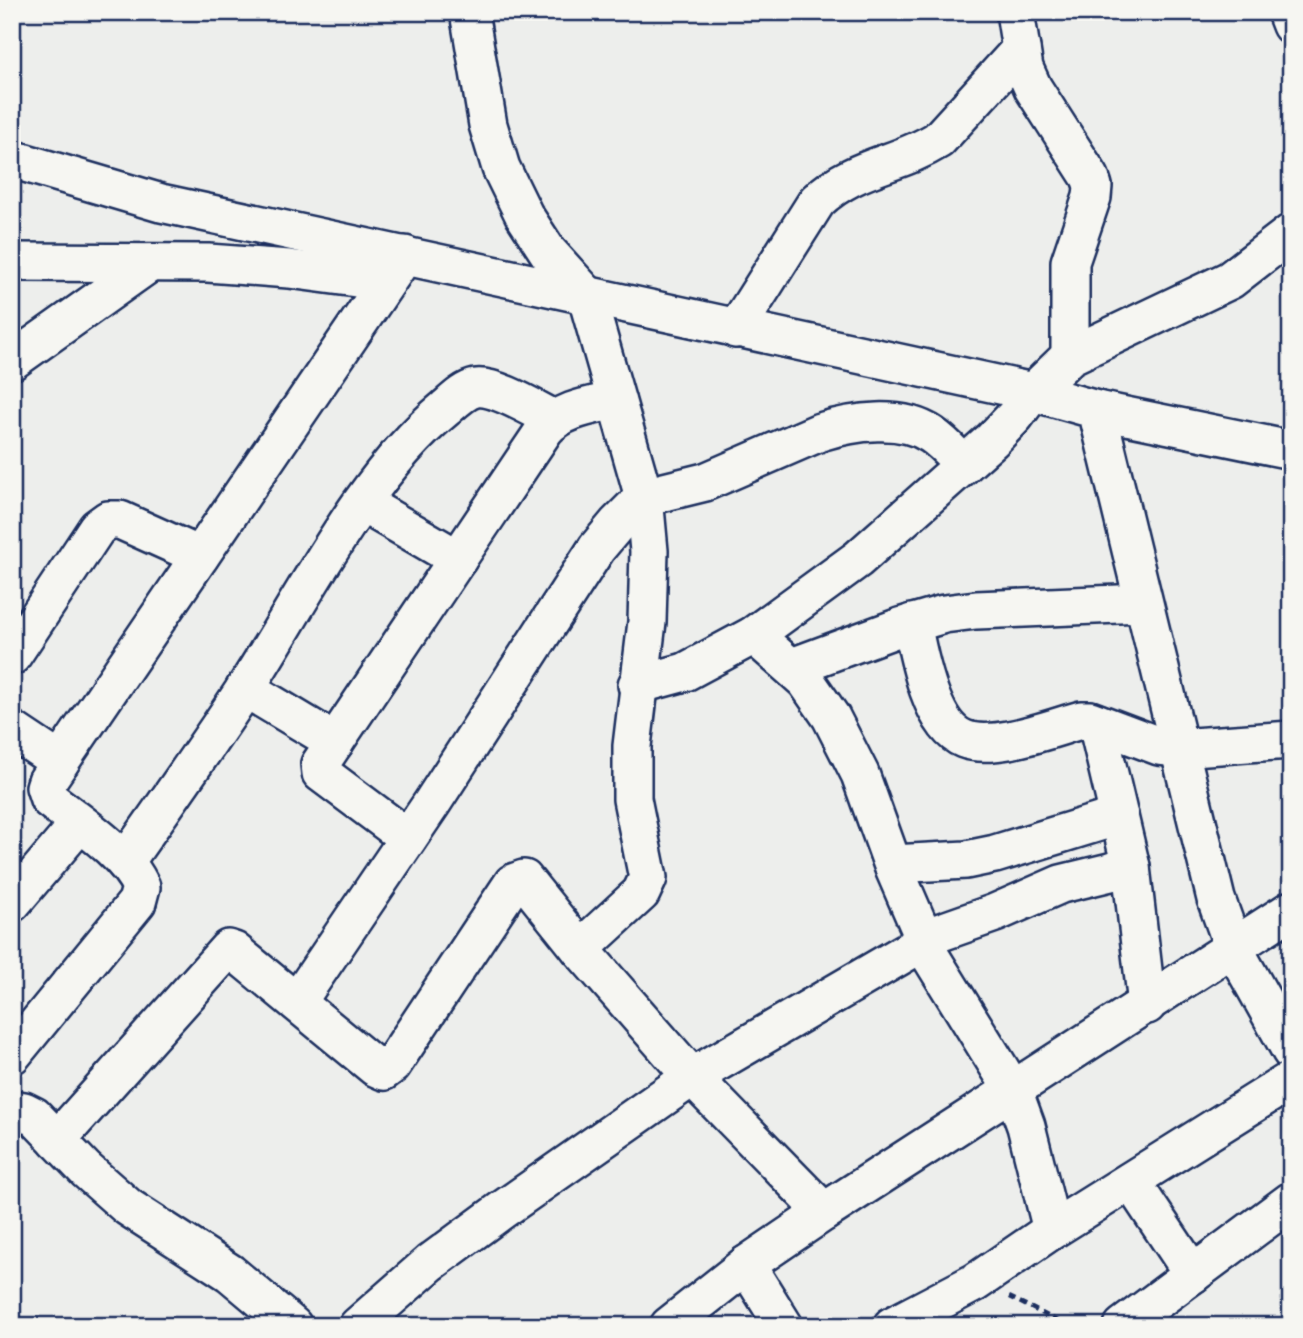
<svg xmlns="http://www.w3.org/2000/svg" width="1303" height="1338" viewBox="0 0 1303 1338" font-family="Sriracha,sans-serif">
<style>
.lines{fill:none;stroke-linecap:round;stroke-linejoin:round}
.minor-casing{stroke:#1b2f5e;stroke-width:42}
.path{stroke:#1b2f5e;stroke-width:4.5;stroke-dasharray:7 5;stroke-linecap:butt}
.minor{stroke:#f6f6f2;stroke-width:37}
</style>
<rect width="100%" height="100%" fill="#edeeec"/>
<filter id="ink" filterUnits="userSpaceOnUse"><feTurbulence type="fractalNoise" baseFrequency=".0143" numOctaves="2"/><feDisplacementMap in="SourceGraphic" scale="14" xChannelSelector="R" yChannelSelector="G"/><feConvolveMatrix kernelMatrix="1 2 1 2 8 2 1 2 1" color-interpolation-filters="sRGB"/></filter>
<g filter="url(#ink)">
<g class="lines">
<g class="minor-casing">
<g id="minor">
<polyline points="469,12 488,125 501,168 524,215 548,252 586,294 644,497 649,551 647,622 632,746 632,799 648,878 641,893 580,949 692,1077 824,1212"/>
<polyline points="1015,12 1024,68 1033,88 1090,177 1093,186 1092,197 1070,262 1070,356"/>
<polyline points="1286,12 1291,25"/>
<polyline points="12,159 161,203 1033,392 1097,410 1291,450"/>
<polyline points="12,262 208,263 289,269 386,282"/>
<path d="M 736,329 L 817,201 C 855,165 896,166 938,140 L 1021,49"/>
<polyline points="12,361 150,263"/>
<polyline points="1097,410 1216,899 1234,949 1291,1051"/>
<polyline points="362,503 458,559"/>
<path d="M 912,623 C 918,654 931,726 964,739 C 994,751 1052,728 1081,720 L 1090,720 L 1159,746 L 1178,748 L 1291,740"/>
<polyline points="12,656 97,528 108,520 120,520 200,556"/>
<polyline points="792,667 900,627 944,614 976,610 1142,603"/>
<polyline points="637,685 685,672 754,635 858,559 992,440 1015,416 1033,392 1070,356 1230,280 1291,233"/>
<polyline points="245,688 335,742"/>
<polyline points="1097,723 1131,867 1147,1005"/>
<polyline points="12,730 60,762"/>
<path d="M 408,838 L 321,773 L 320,764 L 545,429 C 563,409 591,406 616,400"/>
<path d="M 125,862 C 166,804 207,746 246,687 C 304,597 363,476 446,408 C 454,401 465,390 476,388 C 495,385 536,410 554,419"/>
<polyline points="893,864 966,860 995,854 1119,816"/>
<polyline points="12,903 79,824"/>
<polyline points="924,938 995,913 1061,884 1131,867"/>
<polyline points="921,941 1013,1090 1026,1126 1052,1230"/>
<path d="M 297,1002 L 432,803 L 597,548 L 618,523 L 644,497 L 705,482 L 820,432 C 853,422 901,414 932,435 C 944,443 954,455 964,465"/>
<path d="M 12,1055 L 137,902 L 141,887 C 126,852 79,823 49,799 L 45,787 L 47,781 L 405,255"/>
<polyline points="12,1109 24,1111 34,1116 86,1170 128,1207 230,1273 293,1326"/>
<polyline points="57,1140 228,949 234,951 375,1067 384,1071 392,1065 513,883 524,879 580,949"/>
<polyline points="1131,1181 1193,1274"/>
<polyline points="746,1265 784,1326"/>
<polyline points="358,1326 430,1263 502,1210 692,1077 915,947 924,938 895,871 860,774 831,717 806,681 754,635"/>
<polyline points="669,1326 746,1265 824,1212 1291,910"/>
<polyline points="892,1326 976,1282 1052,1230 1291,1080"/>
<polyline points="1123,1326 1291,1201"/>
</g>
</g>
<polyline class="path" points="1009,1297 1068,1326"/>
<use href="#minor" class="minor"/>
</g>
</g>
<rect width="1303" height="1338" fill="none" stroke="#f6f6f2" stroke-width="42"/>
<rect x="21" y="21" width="1261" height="1296" fill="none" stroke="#1b2f5e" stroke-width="2.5" filter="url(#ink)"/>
</svg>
